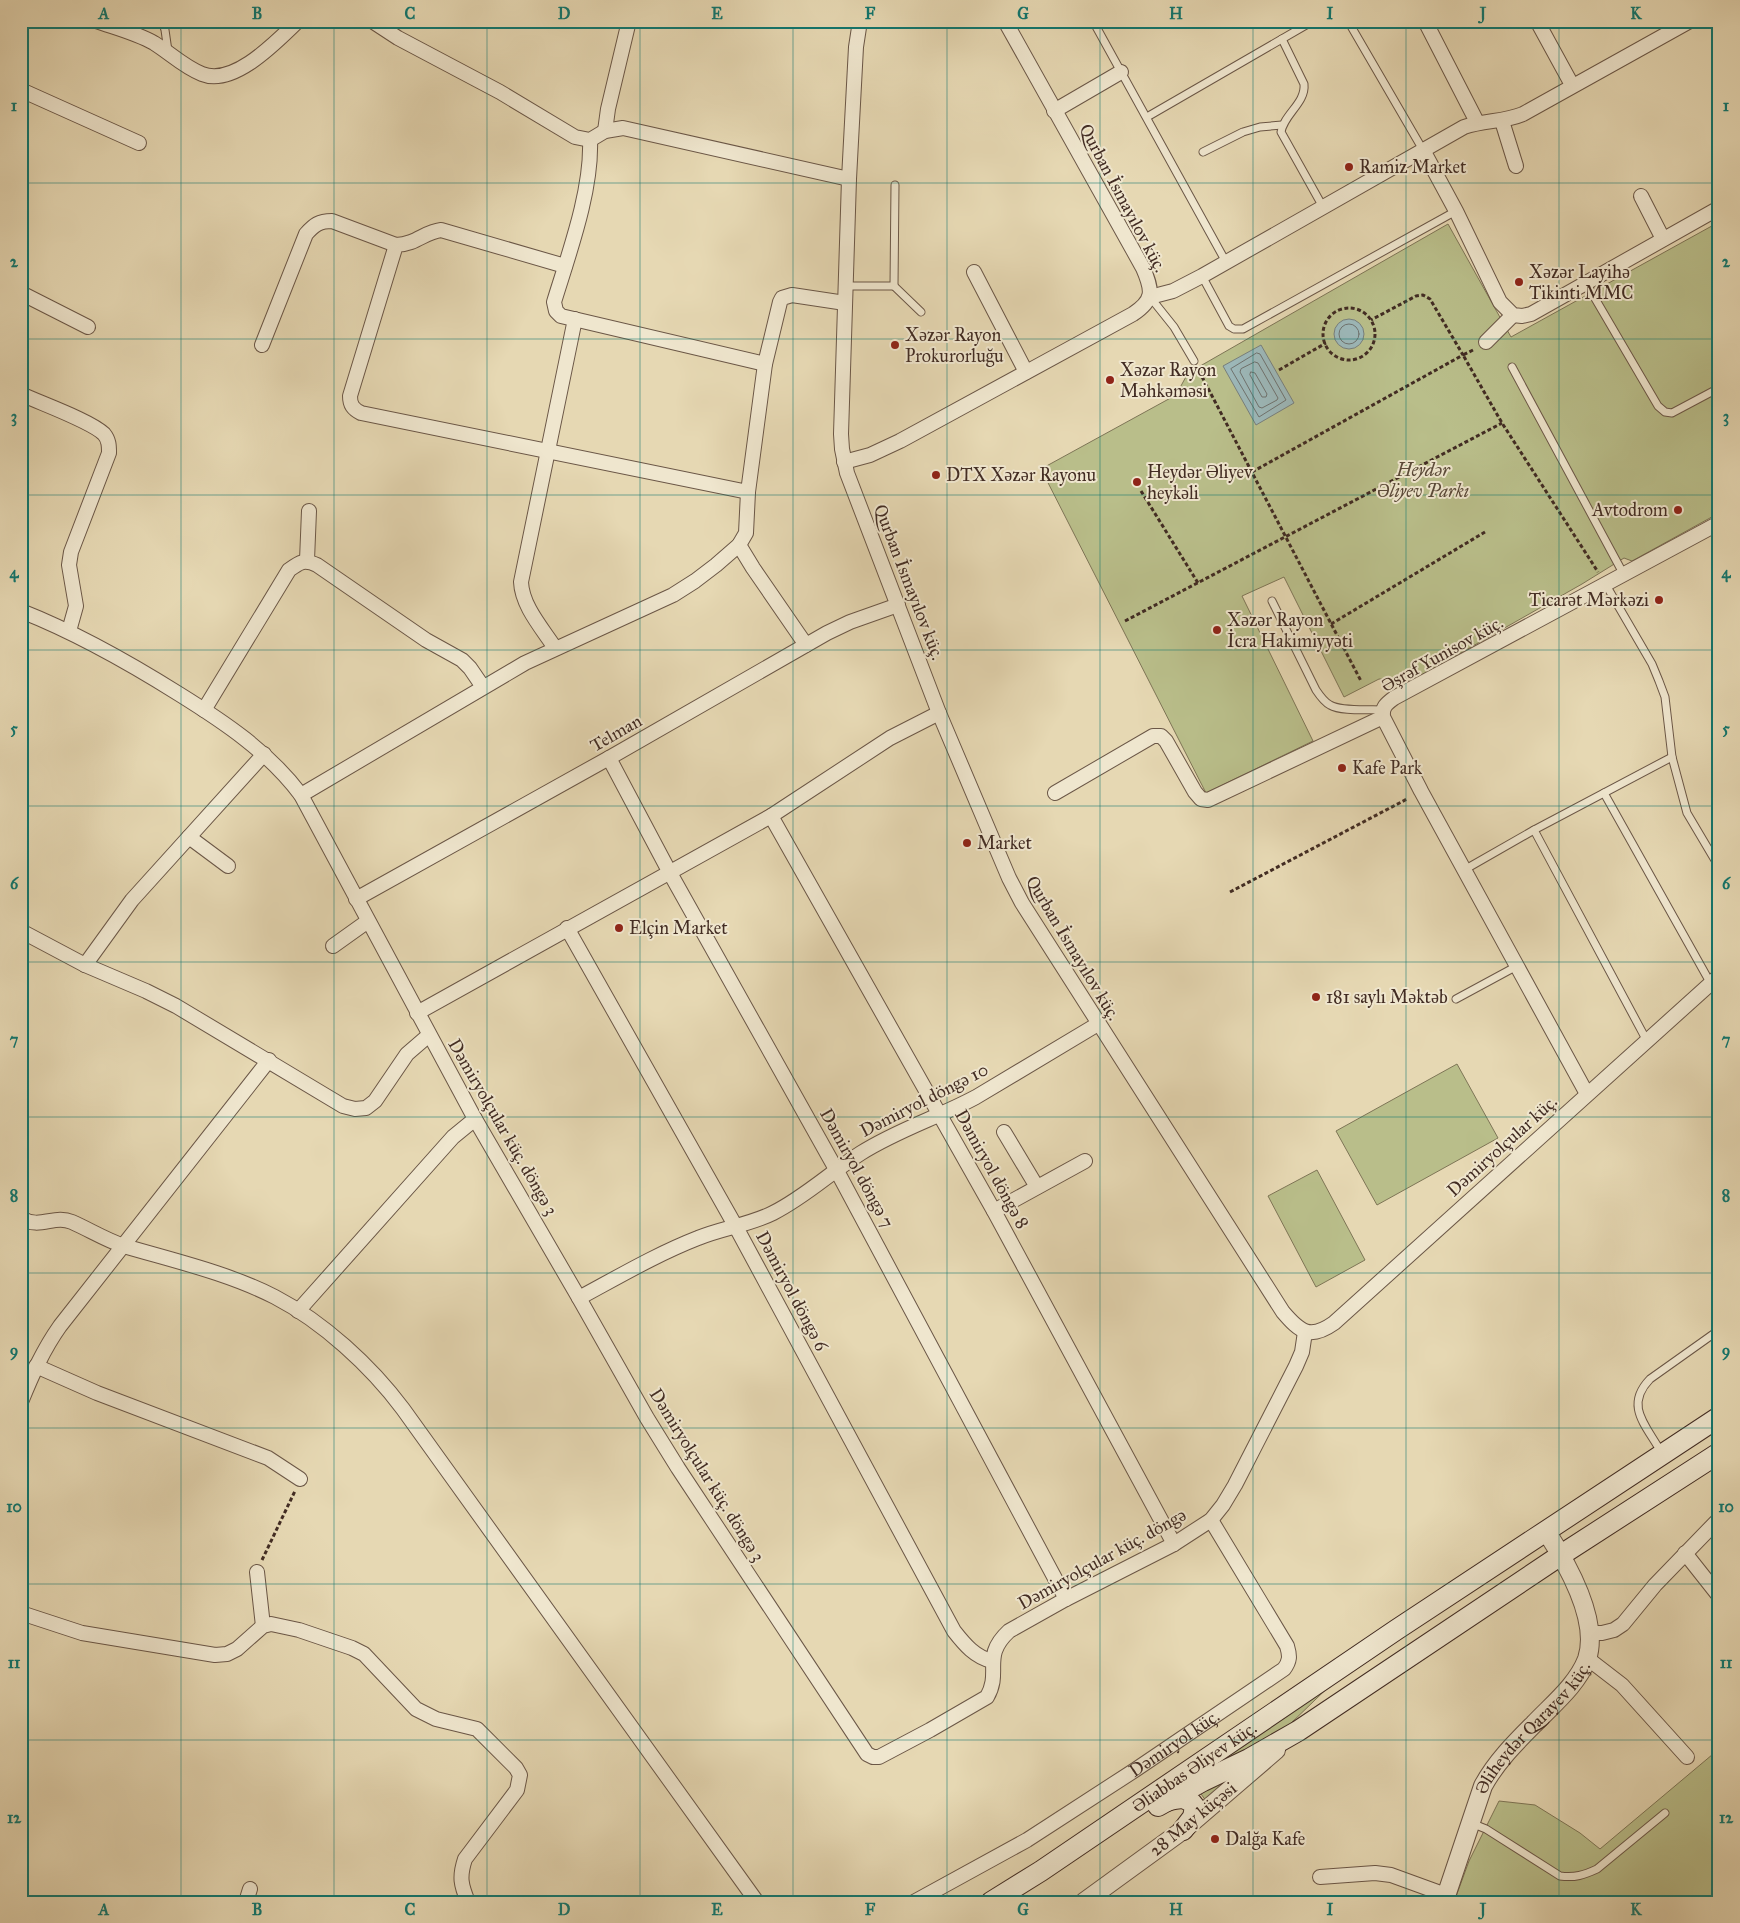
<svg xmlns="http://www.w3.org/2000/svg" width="1740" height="1923" viewBox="0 0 1740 1923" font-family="'IM FELL Great Primer',serif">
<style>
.green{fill:#b9be8a;stroke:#7e7556}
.water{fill:#9cb7b8;stroke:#787f7c}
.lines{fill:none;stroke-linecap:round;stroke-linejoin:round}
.shore{stroke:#6f726e;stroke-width:1}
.service-casing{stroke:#6b5747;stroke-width:9}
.minor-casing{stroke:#6b5747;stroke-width:16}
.tertiary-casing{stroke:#6b5747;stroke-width:20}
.secondary-casing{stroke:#422c23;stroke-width:22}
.path{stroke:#422c23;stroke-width:3;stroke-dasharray:4 2.5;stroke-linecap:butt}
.service{stroke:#efe6ce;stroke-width:7}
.minor{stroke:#efe6ce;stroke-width:14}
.tertiary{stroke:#efe6ce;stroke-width:18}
.secondary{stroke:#efe6ce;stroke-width:20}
.grid{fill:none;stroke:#0f766e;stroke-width:1;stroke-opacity:0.55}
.poi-dot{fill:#8f2418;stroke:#efe6ce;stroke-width:2}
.labels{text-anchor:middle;stroke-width:4;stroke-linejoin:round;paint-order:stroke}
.poi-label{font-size:18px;fill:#422c23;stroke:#efe6ce;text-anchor:start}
.street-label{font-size:18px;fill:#422c23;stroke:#efe6ce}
.park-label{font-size:18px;font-style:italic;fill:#5a4938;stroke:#efe6ce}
.neatline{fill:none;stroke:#0f766e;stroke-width:2}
.grid-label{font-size:16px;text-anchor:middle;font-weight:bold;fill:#0f766e}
</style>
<rect width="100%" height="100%" fill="#e6d8b3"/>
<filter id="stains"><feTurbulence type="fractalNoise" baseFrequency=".004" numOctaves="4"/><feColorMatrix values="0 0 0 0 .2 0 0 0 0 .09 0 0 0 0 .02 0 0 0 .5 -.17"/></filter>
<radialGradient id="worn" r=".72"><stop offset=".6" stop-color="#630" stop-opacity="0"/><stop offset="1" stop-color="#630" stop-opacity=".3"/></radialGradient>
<g class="green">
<polygon points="1719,222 1719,513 1632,561 1624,558 1582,584 1413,680 1379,679 1344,697 1284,577 1242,596 1313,741 1206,793 1041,469 1176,395 1188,373 1448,224 1511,337"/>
<polygon points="1457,1064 1498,1138 1377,1205 1336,1131"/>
<polygon points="1317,1170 1365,1260 1316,1287 1268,1196"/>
<polygon points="1343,1673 1287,1727 1266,1741 1187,1780"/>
<polygon points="1719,1749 1719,1902 1454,1902 1469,1861 1499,1801 1535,1805 1580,1833 1600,1849"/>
<polygon points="1246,1767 1206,1801 1199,1791"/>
</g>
<g class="water">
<circle cx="1349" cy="334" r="15"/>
<polygon points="1261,345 1294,403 1256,425 1223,366"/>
</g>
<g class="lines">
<g class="shore">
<circle cx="1349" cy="334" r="10"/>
<polygon points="1257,353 1260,354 1286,400 1259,417 1231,369"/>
<polygon points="1255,362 1258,363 1278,398 1277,400 1262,408 1259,407 1240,372 1241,369"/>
<polygon points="1251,372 1255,373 1267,394 1266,397 1262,397 1250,375"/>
</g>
<g class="service-casing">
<g id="service">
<polyline points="162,21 165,30 168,51"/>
<polyline points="1093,21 1226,262"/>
<polyline points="1348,21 1423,150"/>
<path d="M 1282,39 L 1304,84 C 1306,103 1284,114 1281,132 L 1323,207"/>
<polyline points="1147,117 1313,21"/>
<polyline points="1203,152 1243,132 1260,127 1282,125"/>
<polyline points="1202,276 1229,326 1234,329 1243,329 1456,211"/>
<polyline points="1586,283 1658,406 1665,412 1672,413 1719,388"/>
<polyline points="845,286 894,286 895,185"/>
<polyline points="894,286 921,312"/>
<polyline points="1150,297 1174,327 1194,361"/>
<polyline points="1512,367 1624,575"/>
<polyline points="1606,585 1652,664 1659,681 1665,697 1672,757 1687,813 1719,867"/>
<path d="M 1272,601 L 1316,690 C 1320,696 1324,702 1330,705 C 1342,712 1369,709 1383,710"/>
<polyline points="1604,793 1711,984"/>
<polyline points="1534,830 1647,1041"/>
<polyline points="1464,870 1534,830 1672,757"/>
<polyline points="1456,999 1517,966"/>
<path d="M 1661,1452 C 1646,1425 1624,1406 1650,1379 L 1719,1330"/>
<path d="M 1471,1823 L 1486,1829 L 1560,1876 C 1575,1878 1584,1875 1597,1869 L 1665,1813"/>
</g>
</g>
<g class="minor-casing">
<g id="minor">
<path d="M 96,21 C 116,28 136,33 154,43 C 170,53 184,67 202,74 C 234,87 277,41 298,21"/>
<polyline points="372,21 398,38 500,92 575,137 590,140 605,131 623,128 849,179"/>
<path d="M 860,21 L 856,47 L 849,179 L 841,434 L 842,449 L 847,473 L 939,713 L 1009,878 L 1022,903 L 1283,1312 C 1300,1332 1310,1340 1334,1323 L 1719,976"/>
<polyline points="1425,21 1477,122"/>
<polyline points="1537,21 1572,85"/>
<polyline points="1718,21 1719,23"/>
<polyline points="21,90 139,143"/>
<polyline points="1054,111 1121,72"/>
<polyline points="1502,121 1516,166"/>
<polyline points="605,131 608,109 629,21"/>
<path d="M 590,140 C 592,191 569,253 554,302 L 556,311 L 561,316 L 765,364"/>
<polyline points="1423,150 1456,211 1500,302 1513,315 1522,316 1531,314 1719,208"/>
<polyline points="1641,196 1663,239"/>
<path d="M 565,266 L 441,230 C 424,232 417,244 396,245 L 350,396 C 350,405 353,409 361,413 L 748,492"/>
<polyline points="974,272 1026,372"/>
<polyline points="21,293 88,327"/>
<path d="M 1150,297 L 1173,291 L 1202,276 L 1464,127 C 1484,120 1504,122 1523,114 L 1690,21"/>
<polyline points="1486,342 1513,315"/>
<path d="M 262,345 L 306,234 C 314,225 319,221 332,221 L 396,245"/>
<path d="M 21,394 C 40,403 91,421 104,434 C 109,440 109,446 109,453 L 71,552 L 69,565 L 76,606 L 69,631"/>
<path d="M 844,462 L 870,455 L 900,441 L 1133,314 C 1154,300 1153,291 1143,268 L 1005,21"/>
<polyline points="739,545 753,568 806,645"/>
<polyline points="307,560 309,511"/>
<path d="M 21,611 C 77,633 128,662 179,694 C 224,722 269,752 301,795 L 475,1119 L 579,1298 L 647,1418 L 678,1468 L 867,1754 L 873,1757 L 879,1757 L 930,1730 L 987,1697 C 1002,1671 981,1657 1009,1631 L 1066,1599 L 1174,1544 L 1211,1520 L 1223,1505 L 1235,1485 L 1296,1366 L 1302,1352 L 1305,1332"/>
<path d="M 555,648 C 542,628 522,606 521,582 L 575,319"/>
<path d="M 204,710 L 289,570 C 300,562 304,559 317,565 L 426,640 L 462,660 L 470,668 L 483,687"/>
<polyline points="609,758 670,873 837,1171 1066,1599"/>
<polyline points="1055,793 1153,736 1161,736 1166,741 1195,792 1201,799 1208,800 1383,717"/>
<polyline points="301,795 525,663 673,595 695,581 716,565 739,545 746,533 748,492 765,364 780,302 782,298 792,295 845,303"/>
<polyline points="771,816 994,1211 1174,1544"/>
<polyline points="189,837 228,866"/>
<polyline points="356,899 609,758 827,633 850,622 898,605"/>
<path d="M 567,928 L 736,1227 L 954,1631 C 965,1645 975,1657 992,1661"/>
<polyline points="21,931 85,965 146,991 176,1006 343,1106 355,1109 366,1108 375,1101 407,1054 429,1035"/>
<polyline points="333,946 368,921"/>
<polyline points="85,965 132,900 264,754"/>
<polyline points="417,1013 771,816 890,738 939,713"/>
<path d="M 1587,1094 L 1421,791 L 1383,717 C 1382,707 1386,704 1394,698 L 1719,523"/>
<polyline points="1004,1132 1037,1187"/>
<polyline points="994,1211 1085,1161"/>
<path d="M 21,1218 C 40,1230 54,1214 72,1222 C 90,1230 106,1240 124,1246 C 175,1261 228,1273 275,1297 C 323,1322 371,1366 403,1409 L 757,1902"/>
<path d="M 579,1298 C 618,1277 657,1254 698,1238 C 722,1228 749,1225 773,1213 C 805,1197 831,1172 861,1153 C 897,1130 939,1117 976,1097 L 1098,1024"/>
<polyline points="298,1311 453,1137 475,1119"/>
<polyline points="36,1366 97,1393 268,1458 300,1479"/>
<path d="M 21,1402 C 32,1375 43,1350 60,1326 L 269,1060"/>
<polyline points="1685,1553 1719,1596"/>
<polyline points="257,1572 263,1626"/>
<path d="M 21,1613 L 82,1633 L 215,1655 L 227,1654 L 237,1649 L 263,1626 L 271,1624 L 299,1630 L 352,1648 L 364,1654 L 416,1709 L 436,1719 L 477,1729 L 516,1768 L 520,1775 L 517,1790 L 465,1859 C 459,1877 461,1885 468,1902"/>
<polyline points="1589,1633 1602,1633 1614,1630 1623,1624 1655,1585 1719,1519"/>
<polyline points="1587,1658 1622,1685 1687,1757"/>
<polyline points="1320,1877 1375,1873 1391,1875 1446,1895"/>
<polyline points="246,1902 250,1889"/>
<path id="s1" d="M 914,1902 L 1027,1840 L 1135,1770 L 1284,1669 C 1290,1661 1290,1656 1287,1646 L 1211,1520"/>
</g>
</g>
<g class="tertiary-casing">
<g id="tertiary">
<polyline points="1084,1902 1183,1830 1276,1750"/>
<path id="s2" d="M 1444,1902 L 1483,1786 C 1496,1762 1515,1743 1534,1724 C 1553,1704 1577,1685 1587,1659 C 1600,1620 1566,1562 1546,1531"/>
</g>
</g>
<g class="secondary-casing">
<g id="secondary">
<path d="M 1167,1801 C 1178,1798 1187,1795 1195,1807 L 1193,1817 L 1183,1830"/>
<polyline points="1158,1806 1203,1781 1249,1759 1298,1731 1561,1555 1719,1453"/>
<path id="s3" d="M 991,1902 L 1041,1871 L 1396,1630 L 1719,1417"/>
</g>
</g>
<g class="path">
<circle cx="1349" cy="334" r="26"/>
<polyline points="1473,350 1463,355 1502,423 1598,572"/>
<polyline points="1279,370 1326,343"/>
<polyline points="1199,371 1361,681"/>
<polyline points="1252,472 1463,355 1430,299 1423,295 1416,296 1371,320"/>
<polyline points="1141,491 1198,583"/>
<polyline points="1125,621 1502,423"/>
<polyline points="1331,624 1485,532"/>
<polyline points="1230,892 1407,799"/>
<polyline points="262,1560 295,1491"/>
</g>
<use href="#service" class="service"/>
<use href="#minor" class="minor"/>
<use href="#tertiary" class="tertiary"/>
<use href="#secondary" class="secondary"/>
</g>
<path class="grid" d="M 181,21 L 181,1902M 334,21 L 334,1902M 487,21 L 487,1902M 640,21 L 640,1902M 793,21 L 793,1902M 947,21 L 947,1902M 1100,21 L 1100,1902M 1253,21 L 1253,1902M 1406,21 L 1406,1902M 1559,21 L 1559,1902M 21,183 L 1719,183M 21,339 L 1719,339M 21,495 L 1719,495M 21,650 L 1719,650M 21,806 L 1719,806M 21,962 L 1719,962M 21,1117 L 1719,1117M 21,1273 L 1719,1273M 21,1428 L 1719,1428M 21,1584 L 1719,1584M 21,1740 L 1719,1740"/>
<g class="poi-dot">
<circle cx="1349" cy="167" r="5"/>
<circle cx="1519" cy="282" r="5"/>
<circle cx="895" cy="345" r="5"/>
<circle cx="1110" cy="380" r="5"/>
<circle cx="936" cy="475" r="5"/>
<circle cx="1137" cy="482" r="5"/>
<circle cx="1678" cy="510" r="5"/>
<circle cx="1659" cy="600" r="5"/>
<circle cx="1217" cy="630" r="5"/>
<circle cx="1342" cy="768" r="5"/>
<circle cx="967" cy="843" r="5"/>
<circle cx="619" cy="928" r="5"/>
<circle cx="1316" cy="997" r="5"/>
<circle cx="1215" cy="1839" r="5"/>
</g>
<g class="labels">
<g class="poi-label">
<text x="1359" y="173">Ramiz Market</text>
<text x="1529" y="278">Xəzər Layihə<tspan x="1529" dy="21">Tikinti MMC</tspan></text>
<text x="905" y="341">Xəzər Rayon<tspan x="905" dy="21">Prokurorluğu</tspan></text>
<text x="1120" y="376">Xəzər Rayon<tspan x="1120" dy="21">Məhkəməsi</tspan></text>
<text x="1147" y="478">Heydər Əliyev<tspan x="1147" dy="21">heykəli</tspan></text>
<text x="946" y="481">DTX Xəzər Rayonu</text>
<text x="1668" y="516" text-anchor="end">Avtodrom</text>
<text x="1649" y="606" text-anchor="end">Ticarət Mərkəzi</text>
<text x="1227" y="626">Xəzər Rayon<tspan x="1227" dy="21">İcra Hakimiyyəti</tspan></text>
<text x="1352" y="774">Kafe Park</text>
<text x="977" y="849">Market</text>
<text x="629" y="934">Elçin Market</text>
<text x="1326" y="1003">181 saylı Məktəb</text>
<text x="1225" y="1845">Dalğa Kafe</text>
</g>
<g class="street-label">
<text transform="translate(1123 198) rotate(62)" y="6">Qurban İsmayılov küç.</text>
<text transform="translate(909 582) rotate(69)" y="6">Qurban İsmayılov küç.</text>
<text transform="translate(1442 654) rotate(-29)" y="6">Əşrəf Yunisov küç.</text>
<text transform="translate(616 733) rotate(-30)" y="6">Telman</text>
<text transform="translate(1073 948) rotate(59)" y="6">Qurban İsmayılov küç.</text>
<text transform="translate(924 1100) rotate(-27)" y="6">Dəmiryol döngə 10</text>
<text transform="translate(503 1127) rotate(60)" y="6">Dəmiryolçular küç. döngə 3</text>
<text transform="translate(1502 1146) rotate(-42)" y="6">Dəmiryolçular küç.</text>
<text transform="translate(857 1168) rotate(61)" y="6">Dəmiryol döngə 7</text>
<text transform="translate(992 1169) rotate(61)" y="6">Dəmiryol döngə 8</text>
<text transform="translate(792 1291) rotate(62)" y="6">Dəmiryol döngə 6</text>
<text transform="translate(707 1475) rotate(58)" y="6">Dəmiryolçular küç. döngə 3</text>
<text transform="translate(1102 1559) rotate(-29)" y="6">Dəmiryolçular küç. döngə</text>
<text dy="6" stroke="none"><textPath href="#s2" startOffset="199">Əliheydər Qarayev küç.</textPath></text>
<text dy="6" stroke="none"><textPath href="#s1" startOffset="305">Dəmiryol küç.</textPath></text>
<text dy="6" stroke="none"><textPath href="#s3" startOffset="244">Əliabbas Əliyev küç.</textPath></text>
<text transform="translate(1193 1819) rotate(-39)" y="6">28 May küçəsi</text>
</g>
<g class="park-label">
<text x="1423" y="476">Heydər<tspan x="1423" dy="21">Əliyev Parkı</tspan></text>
</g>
</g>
<rect width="1740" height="1923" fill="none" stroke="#e6d8b3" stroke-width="55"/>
<rect x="28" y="28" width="1684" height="1868" class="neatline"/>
<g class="grid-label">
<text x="104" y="19">A</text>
<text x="257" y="19">B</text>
<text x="410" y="19">C</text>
<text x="564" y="19">D</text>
<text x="717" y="19">E</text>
<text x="870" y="19">F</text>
<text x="1023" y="19">G</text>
<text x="1176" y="19">H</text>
<text x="1330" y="19">I</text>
<text x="1483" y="19">J</text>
<text x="1636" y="19">K</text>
<text x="14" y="111">1</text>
<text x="1726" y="111">1</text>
<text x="14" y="267">2</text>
<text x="1726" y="267">2</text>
<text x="14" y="422">3</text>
<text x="1726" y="422">3</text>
<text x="14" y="578">4</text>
<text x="1726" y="578">4</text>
<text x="14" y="734">5</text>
<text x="1726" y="734">5</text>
<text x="14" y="889">6</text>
<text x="1726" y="889">6</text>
<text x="14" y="1045">7</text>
<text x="1726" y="1045">7</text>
<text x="14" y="1201">8</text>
<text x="1726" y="1201">8</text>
<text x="14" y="1356">9</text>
<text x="1726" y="1356">9</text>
<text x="14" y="1512">10</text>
<text x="1726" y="1512">10</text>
<text x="14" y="1668">11</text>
<text x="1726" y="1668">11</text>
<text x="14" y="1823">12</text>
<text x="1726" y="1823">12</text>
<text x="104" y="1915">A</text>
<text x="257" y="1915">B</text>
<text x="410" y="1915">C</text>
<text x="564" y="1915">D</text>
<text x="717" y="1915">E</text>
<text x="870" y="1915">F</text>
<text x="1023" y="1915">G</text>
<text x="1176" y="1915">H</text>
<text x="1330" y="1915">I</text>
<text x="1483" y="1915">J</text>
<text x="1636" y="1915">K</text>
</g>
<rect width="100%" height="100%" filter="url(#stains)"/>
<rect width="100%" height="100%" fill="url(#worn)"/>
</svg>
